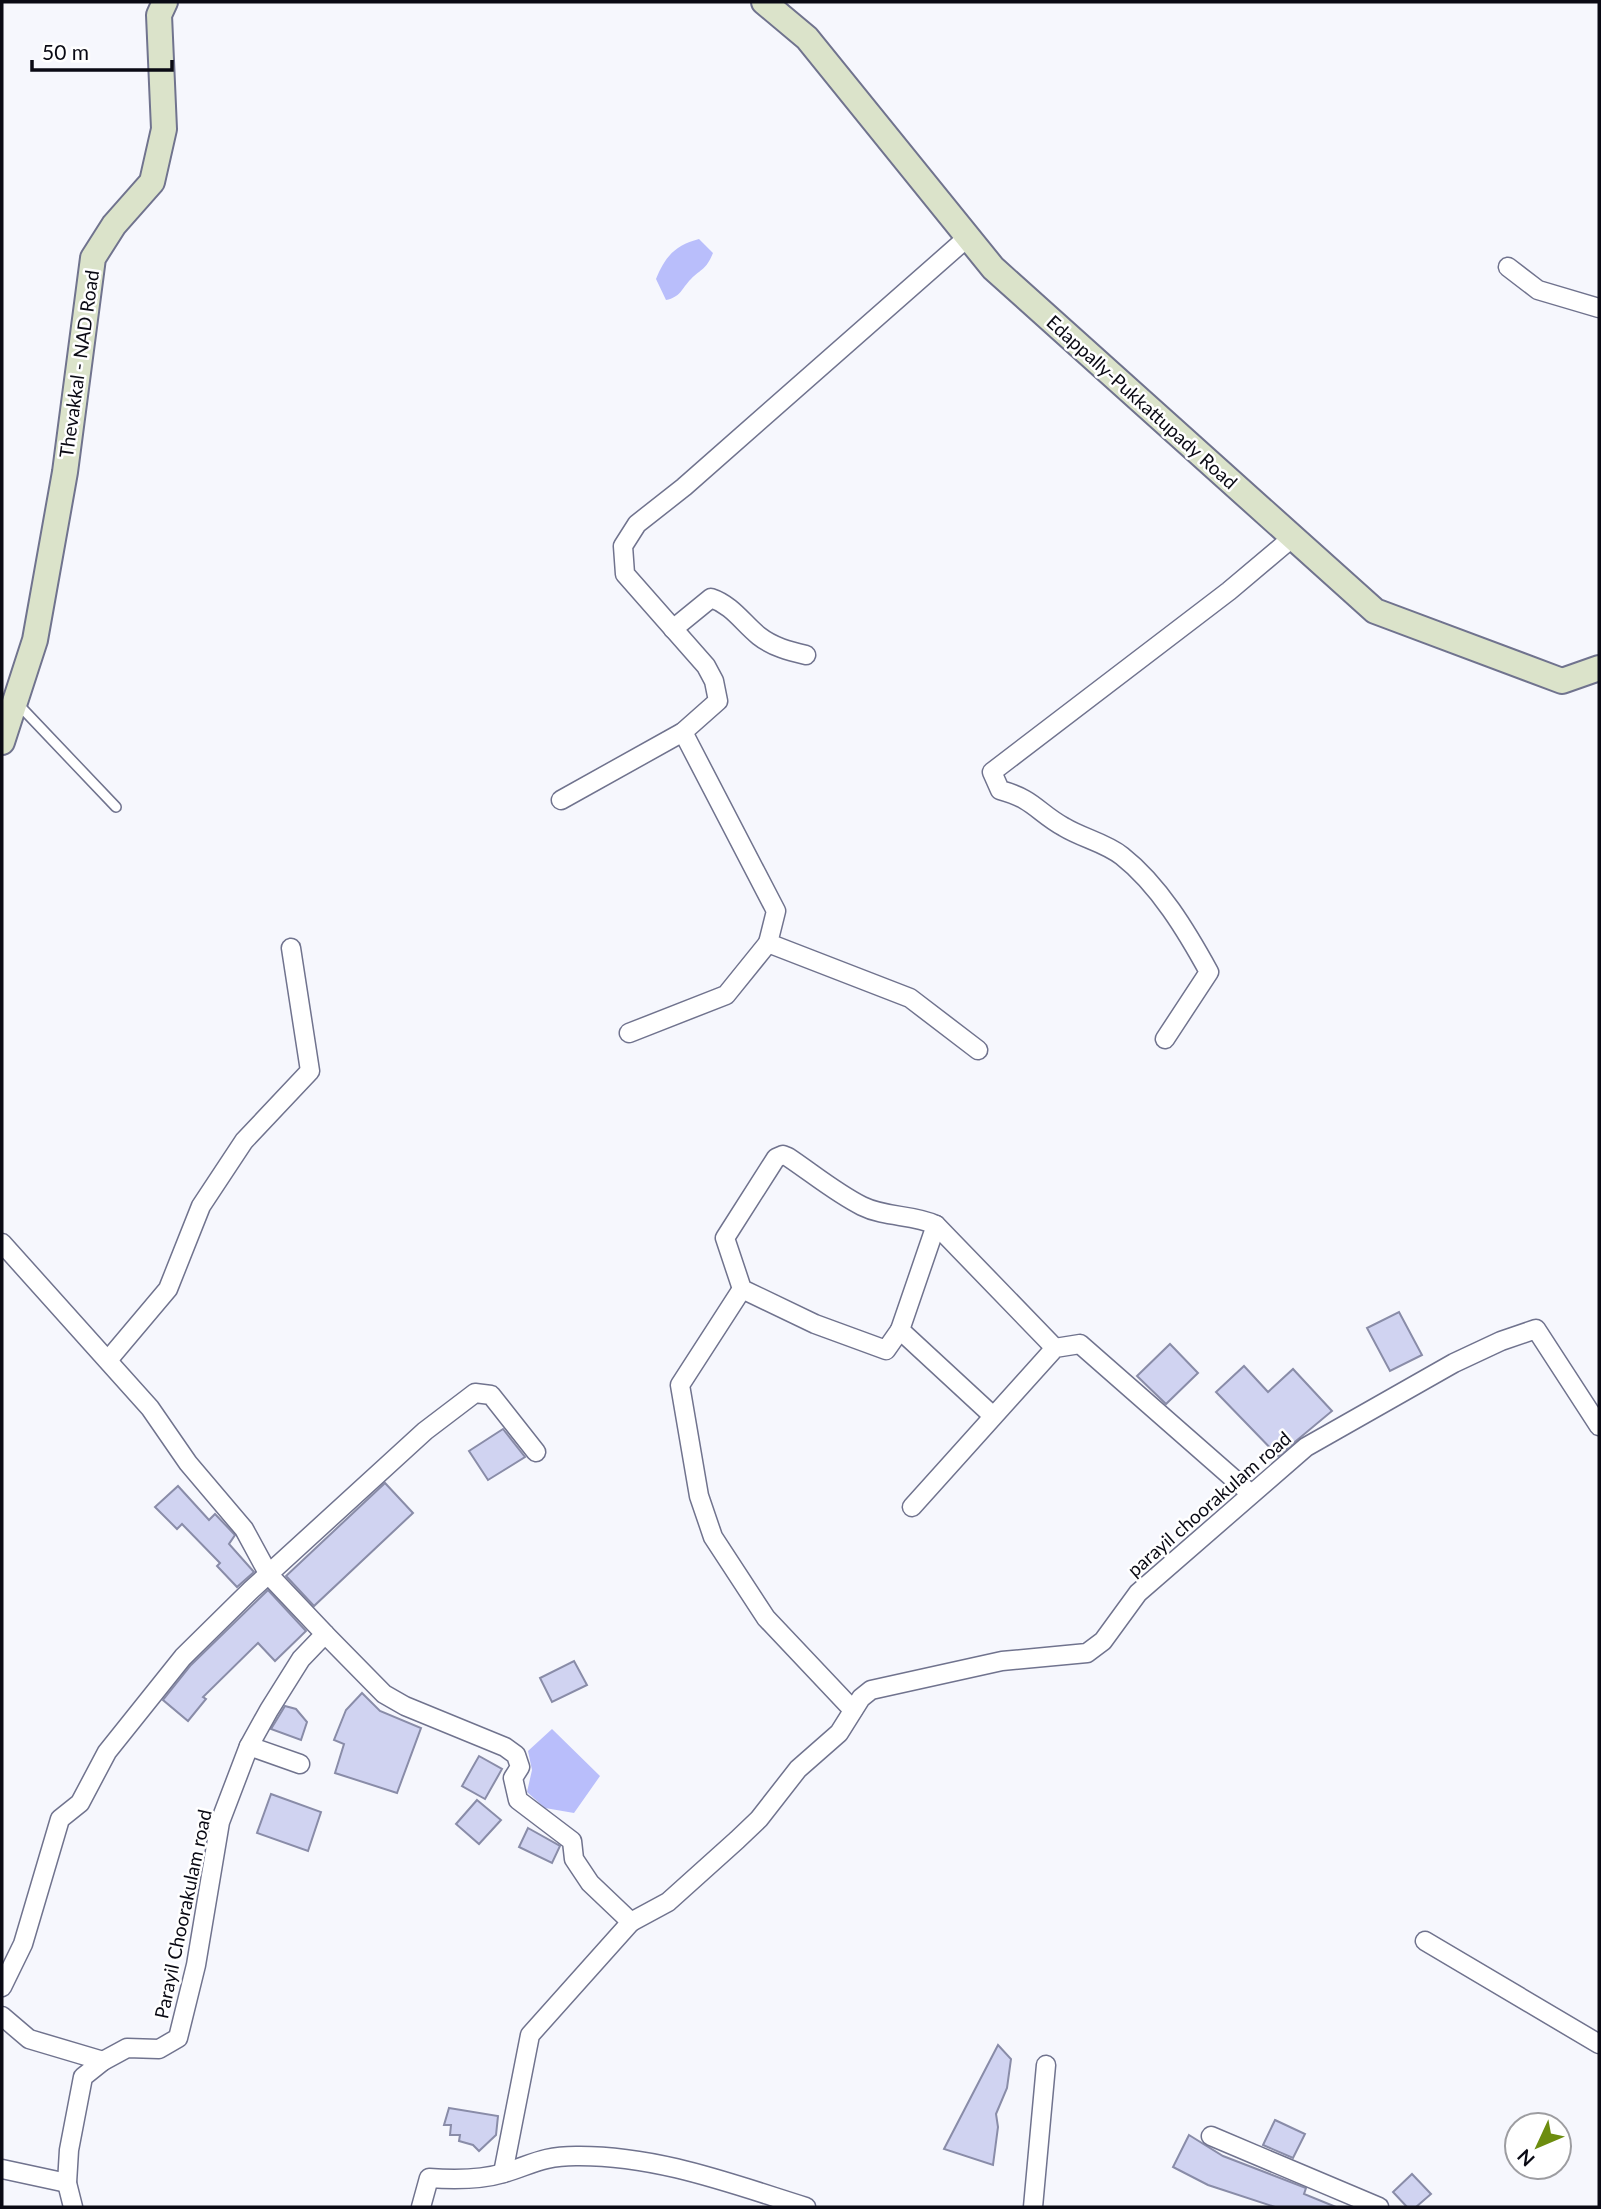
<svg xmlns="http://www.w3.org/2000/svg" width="1601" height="2209" viewBox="0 0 1601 2209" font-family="Lato,sans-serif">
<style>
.water{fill:#b9befb}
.building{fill:#d0d3f1;stroke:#898ca8;stroke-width:2}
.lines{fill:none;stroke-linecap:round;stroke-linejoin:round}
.service-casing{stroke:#70738e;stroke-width:12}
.minor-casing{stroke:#70738e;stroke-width:21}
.secondary-casing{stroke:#70738e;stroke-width:28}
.service{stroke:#fff;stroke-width:9}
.minor{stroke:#fff;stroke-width:18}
.secondary{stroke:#dbe3ca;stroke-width:24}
.labels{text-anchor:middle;stroke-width:5;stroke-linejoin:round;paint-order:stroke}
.street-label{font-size:19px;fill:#0a0a14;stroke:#fff}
</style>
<rect width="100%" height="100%" fill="#f6f7fd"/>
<g class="water">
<path d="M 699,239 L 713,253 C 706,270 702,268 691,279 C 681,289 681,297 666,300 L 656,279 C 665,257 675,245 699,239 Z"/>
<polygon points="552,1729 600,1776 574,1813 545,1808 527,1792 532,1770 528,1751"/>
</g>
<g class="building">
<polygon points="1399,1312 1422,1355 1390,1371 1367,1328"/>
<polygon points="1170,1344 1198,1373 1166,1404 1137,1376"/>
<polygon points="1244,1366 1268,1392 1293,1369 1332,1411 1278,1456 1216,1392"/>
<polygon points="503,1429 525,1457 488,1480 469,1451"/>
<polygon points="385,1483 413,1513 314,1606 286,1576"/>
<polygon points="178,1486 209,1520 215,1514 235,1535 229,1544 254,1572 237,1587 217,1566 220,1563 182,1524 177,1529 155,1507"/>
<polygon points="268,1590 306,1631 275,1661 258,1643 203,1697 206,1699 188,1721 163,1700 191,1665"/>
<polygon points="574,1661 587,1685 552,1702 540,1678"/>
<polygon points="362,1693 380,1711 421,1728 397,1793 335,1773 344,1744 334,1740 346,1710"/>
<polygon points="285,1706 296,1709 307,1722 301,1740 271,1729"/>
<polygon points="479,1756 502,1769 485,1799 462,1786"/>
<polygon points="271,1794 321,1812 308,1851 257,1833"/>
<polygon points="477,1800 501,1820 479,1844 456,1824"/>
<polygon points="528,1828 560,1846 552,1863 519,1847"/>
<polygon points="998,2045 1011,2059 1007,2088 996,2114 998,2127 993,2165 944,2149"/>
<polygon points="449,2108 498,2116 496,2135 479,2151 473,2145 459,2141 460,2135 450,2135 451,2125 444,2125"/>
<polygon points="1275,2120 1305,2134 1293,2158 1263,2145"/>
<polygon points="1189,2135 1223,2156 1306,2188 1304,2194 1336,2207 1275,2207 1208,2185 1173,2167"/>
<polygon points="1412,2174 1431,2194 1416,2207 1407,2207 1393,2192"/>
</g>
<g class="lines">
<g class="service-casing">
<polyline id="service" points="18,704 116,807"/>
</g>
<g class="minor-casing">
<g id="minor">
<polyline points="1508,267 1538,290 1599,308"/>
<path d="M 673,629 L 711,598 C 732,605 743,623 759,636 C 773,647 789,651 806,655"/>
<polyline points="683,732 776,911 768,943 910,998 978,1050"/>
<polyline points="561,800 683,732 718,701 714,681 706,666 625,574 623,546 637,524 684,487 968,237"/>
<polyline points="629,1033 726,995 768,943"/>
<path d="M 1165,1039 L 1209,972 C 1187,932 1159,885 1122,856 C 1106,843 1082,838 1064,827 C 1037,812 1034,799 1000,790 L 992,772 L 1229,591 L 1293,537"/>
<polyline points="936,1225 900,1330 992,1415"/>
<polyline points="2,1243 150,1408 188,1463 244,1529 269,1575 325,1634 301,1659 269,1710 249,1746 220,1822 196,1965 178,2038 159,2049 127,2048 103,2061 83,2077 69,2150 67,2183 73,2207"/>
<polyline points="742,1289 680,1385 699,1496 713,1537 766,1618 853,1710"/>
<path d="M 900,1330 L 886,1350 L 815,1324 L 742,1289 L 725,1238 L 776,1158 L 783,1155 L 788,1157 C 812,1173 836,1193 862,1206 C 886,1218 913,1214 936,1225 L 1055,1348"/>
<polyline points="109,1359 168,1289 201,1206 244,1141 310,1071 291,948"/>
<polyline points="912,1507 1055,1348 1080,1344 1251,1494"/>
<polyline points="325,1634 384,1694 405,1706 505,1747 516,1755 520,1767 513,1778 518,1800 572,1841 574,1859 590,1883 631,1922 668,1902 737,1840 759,1819 798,1769 839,1733 861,1698 871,1690 1002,1661 1087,1653 1103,1641 1138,1593 1306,1447 1454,1363 1501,1341 1536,1329 1599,1426"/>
<polyline points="249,1746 300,1764"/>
<polyline points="1425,1941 1599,2044"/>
<polyline points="2,1987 23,1944 60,1819 80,1803 107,1752 183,1657 251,1590 425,1431 475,1393 491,1395 536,1452"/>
<polyline points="2,2016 29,2039 103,2061"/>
<polyline points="1211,2136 1379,2207"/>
<polyline points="2,2169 67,2183"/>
<polyline points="503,2173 530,2035 631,1922"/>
<path d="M 421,2207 L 429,2178 C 454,2180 480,2180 504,2173 C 533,2164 543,2156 576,2156 C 656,2155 732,2184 806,2207"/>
<polyline points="1033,2207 1046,2065"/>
</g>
</g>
<g class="secondary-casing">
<g id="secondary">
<polyline points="764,2 807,38 993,268 1375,611 1562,681 1599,668"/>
<polyline points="2,742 35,640 65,472 93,258 114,225 152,182 164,129 159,15 165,2"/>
</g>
</g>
<use href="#service" class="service"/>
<use href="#minor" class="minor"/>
<use href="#secondary" class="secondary"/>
</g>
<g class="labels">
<g class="street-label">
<text transform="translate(79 364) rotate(-82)" y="7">Thevakkal - NAD Road</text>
<text transform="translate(1142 402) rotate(42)" y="7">Edappally-Pukkattupady Road</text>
<text transform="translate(1209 1504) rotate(-41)" y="7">parayil choorakulam road</text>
<text transform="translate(183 1914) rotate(-78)" y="7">Parayil Choorakulam road</text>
</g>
</g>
<rect width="1601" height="2209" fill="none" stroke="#0a0a14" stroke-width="7"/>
<g transform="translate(1538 2146) rotate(226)"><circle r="33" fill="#ffffff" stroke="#9d9da1" stroke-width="2"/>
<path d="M0-5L12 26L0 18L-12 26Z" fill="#6d8d0f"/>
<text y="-10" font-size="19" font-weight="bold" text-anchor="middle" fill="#0a0a14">N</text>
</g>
<path d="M32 60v10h140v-10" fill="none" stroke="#0a0a14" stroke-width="3.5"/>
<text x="42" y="60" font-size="21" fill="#0a0a14" stroke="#ffffff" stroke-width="5" paint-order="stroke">50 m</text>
</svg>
